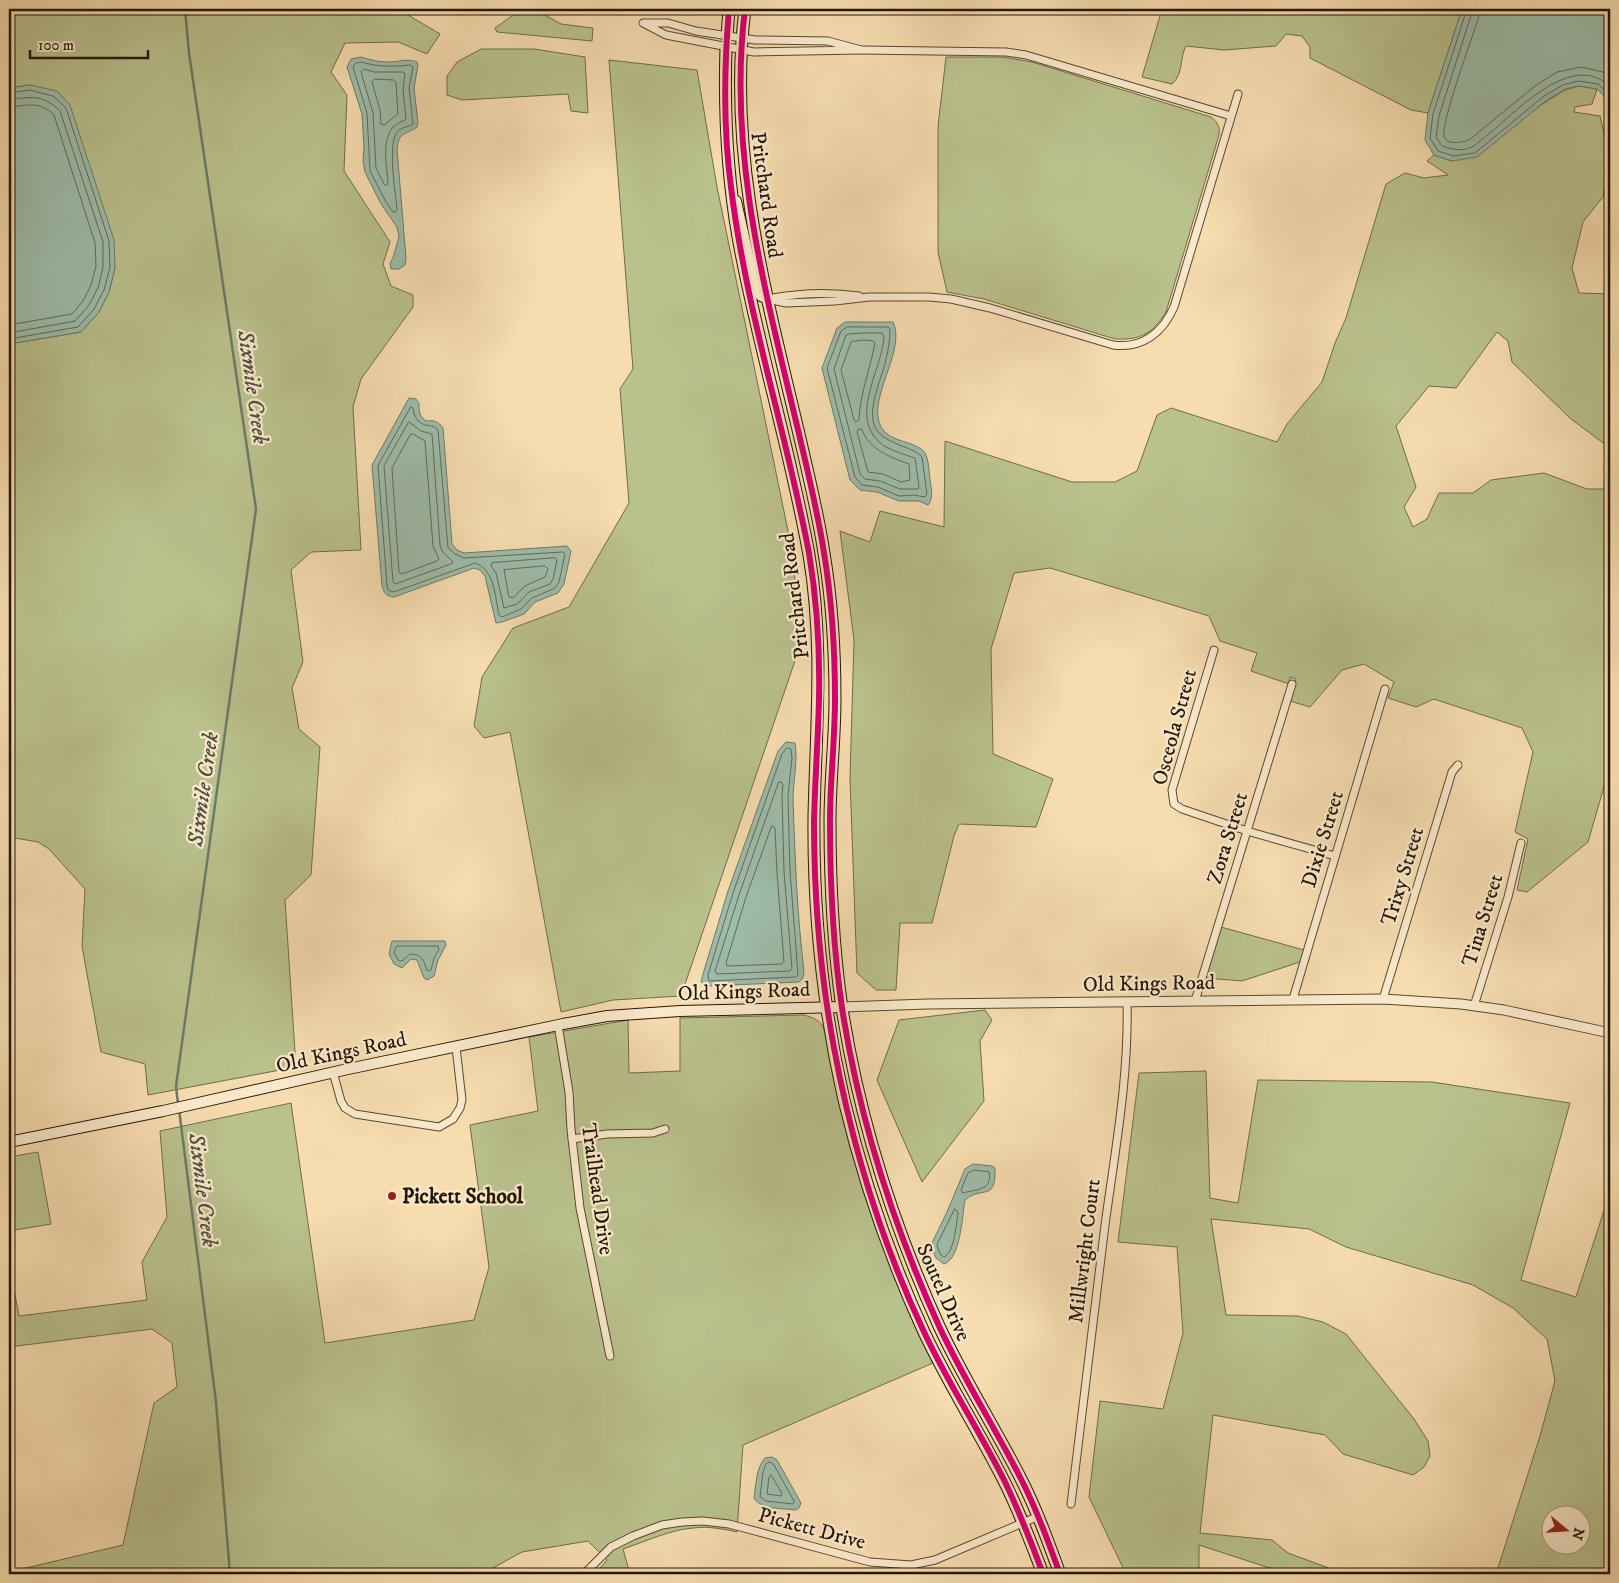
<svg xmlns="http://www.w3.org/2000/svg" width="1619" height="1583" viewBox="0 0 1619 1583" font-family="'IM FELL DW Pica',serif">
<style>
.green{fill:#b9c18d;stroke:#6f6c48;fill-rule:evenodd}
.water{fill:#9dbcaa;stroke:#6d7a67}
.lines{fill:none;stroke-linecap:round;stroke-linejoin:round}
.shore{stroke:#616a56;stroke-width:1}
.stream{stroke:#6d7a67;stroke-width:2.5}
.minor-casing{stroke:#59482e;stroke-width:9}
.tertiary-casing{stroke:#59482e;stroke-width:11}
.secondary-casing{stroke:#251703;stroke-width:12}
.primary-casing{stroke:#251703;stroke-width:13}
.minor{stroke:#f9e8cb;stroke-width:7}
.tertiary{stroke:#f9e8cb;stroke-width:9}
.secondary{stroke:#f9e8cb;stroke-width:10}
.primary{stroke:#f6dcaf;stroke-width:11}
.cycleway-casing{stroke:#f9e8cb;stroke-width:9}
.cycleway{stroke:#d6006c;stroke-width:6}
.poi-dot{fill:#8f2418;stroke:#f9e8cb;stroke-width:2}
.labels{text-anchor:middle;stroke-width:4.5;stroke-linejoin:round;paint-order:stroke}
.street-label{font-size:21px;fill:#251703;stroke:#f9e8cb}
.poi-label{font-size:21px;font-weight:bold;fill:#251703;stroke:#f9e8cb;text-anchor:start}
.water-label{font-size:22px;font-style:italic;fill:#4f513d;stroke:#f9e8cb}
</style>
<rect width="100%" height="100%" fill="#f6dcaf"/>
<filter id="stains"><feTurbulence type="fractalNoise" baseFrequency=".004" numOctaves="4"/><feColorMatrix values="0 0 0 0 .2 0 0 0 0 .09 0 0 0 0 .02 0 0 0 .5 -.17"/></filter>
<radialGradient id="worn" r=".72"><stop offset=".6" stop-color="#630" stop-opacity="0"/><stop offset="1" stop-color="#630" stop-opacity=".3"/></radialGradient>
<g class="green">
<polygon points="9,9 398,9 440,34 427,54 398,42 345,43 331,72 347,95 344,171 390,242 383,264 391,286 413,295 413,307 361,379 353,407 361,550 311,552 291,570 303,662 292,688 299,729 320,747 311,875 285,900 296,1067 148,1095 145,1064 101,1052 82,946 85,889 49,849 38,842 9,837 9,344 81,332 99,312 109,292 115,268 30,85 9,88"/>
<polygon points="534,9 561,24 593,28 592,41 497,32 495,28 520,10"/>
<path d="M 1162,9 L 1462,9 L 1428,113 L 1411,110 L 1310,58 L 1310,47 L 1302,36 L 1286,34 L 1276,46 L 1224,50 L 1186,46 C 1179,59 1184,73 1172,84 L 1142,77 Z"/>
<polygon points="481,49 534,49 585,57 588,113 571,111 568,94 462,100 447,95 447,76 457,62"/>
<path d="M 946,57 L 1003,57 L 1032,62 L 1211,117 C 1218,122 1220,127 1219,135 L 1166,312 C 1152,334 1141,340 1115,339 L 984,299 L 947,292 L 938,252 L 938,126 Z"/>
<polygon points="609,60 697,70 717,187 793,555 800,646 681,996 613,1000 561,1012 510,732 484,738 474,726 482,677 513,628 569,607 629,503 620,389 633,369"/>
<polygon points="1579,86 1597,89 1592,104 1575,107 1574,112 1600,116 1609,156 1603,197 1583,222 1572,268 1579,293 1610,294 1610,448 1571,419 1512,362 1508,341 1497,332 1456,388 1429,386 1396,426 1416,487 1404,507 1413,527 1427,519 1439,493 1473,493 1491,480 1544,473 1587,489 1610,489 1610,766 1588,842 1527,892 1517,890 1528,839 1515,832 1533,752 1522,728 1434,699 1416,707 1388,698 1394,682 1364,664 1342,670 1310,707 1290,701 1296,679 1290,677 1289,684 1251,671 1257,653 1220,641 1209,616 1050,568 1014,573 991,649 993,754 1053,779 1036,827 959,824 954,836 932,923 900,923 896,990 876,990 857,973 850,779 854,640 840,531 870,542 880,511 944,527 945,441 1072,482 1115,482 1137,471 1157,415 1171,408 1277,442 1287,424 1322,382 1335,343 1346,318 1386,184 1405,173 1424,178 1448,175 1427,161 1434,155 1452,161 1565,90"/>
<polygon points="1221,927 1304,950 1300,962 1242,981 1206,978"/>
<polygon points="985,1010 992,1020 980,1041 984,1101 922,1182 877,1080 899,1020"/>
<path d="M 804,1015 C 811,1017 817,1019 821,1024 C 829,1034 835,1082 838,1098 C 859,1190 893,1277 933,1363 L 743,1445 L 737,1532 C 723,1529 708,1526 694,1528 C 672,1529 644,1542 623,1549 L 630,1574 L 595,1574 L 607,1560 L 588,1541 L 522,1552 L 482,1574 L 9,1574 L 9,1572 L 123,1545 L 154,1403 L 177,1387 L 172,1343 L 152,1329 L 9,1347 L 9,1263 L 19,1316 L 147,1300 L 142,1262 L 167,1217 L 160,1131 L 291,1103 L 325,1343 L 474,1320 L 489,1267 L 470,1125 L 538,1111 L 529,1037 L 628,1020 L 629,1073 L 680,1071 L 680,1018 Z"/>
<path d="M 1206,1071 L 1210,1198 L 1238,1203 L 1258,1080 L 1432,1082 L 1570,1103 L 1521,1280 L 1576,1297 L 1610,1192 L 1610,1574 L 1486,1574 L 1497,1571 L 1540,1436 L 1555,1381 L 1547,1339 L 1513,1308 L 1473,1285 L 1346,1247 L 1309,1229 L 1211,1219 L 1226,1315 L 1298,1316 L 1323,1322 L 1346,1334 L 1414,1419 L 1428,1441 L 1430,1456 L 1424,1467 L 1413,1475 L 1343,1454 L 1325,1435 L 1213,1415 L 1200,1533 L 1272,1540 L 1288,1553 L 1345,1574 L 1288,1574 L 1199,1545 L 1199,1574 L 1126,1574 L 1089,1497 L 1100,1401 L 1163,1409 L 1183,1333 L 1177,1247 L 1118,1242 L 1139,1073 ZM 1552,1516 L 1582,1516 L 1582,1546 L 1552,1546 Z"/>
<polygon points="38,1152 51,1224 9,1231 9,1157"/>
</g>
<g class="water">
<polygon points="1462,9 1610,9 1610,102 1597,89 1579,86 1565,89 1547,100 1477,157 1452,161 1434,155 1425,140 1428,113"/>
<path d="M 361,57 C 370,60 379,62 389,62 C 398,62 409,58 417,62 L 418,65 L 414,88 L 418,123 L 417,127 C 404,136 399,131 397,149 L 406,258 L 405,265 L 399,269 L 391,269 L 390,263 L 393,258 L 399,237 L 397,227 L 381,204 L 365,172 L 363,161 L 364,146 L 362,114 L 347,67 L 351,59 Z"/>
<polygon points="30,85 57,91 70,105 114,240 115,268 109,292 99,312 81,332 9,344 9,88"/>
<path d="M 845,322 L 893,322 C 907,350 866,399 881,427 C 889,443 918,441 925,453 C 929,460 929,472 930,480 C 931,488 934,498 928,505 L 919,501 L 899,501 L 877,492 L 860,490 L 850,480 L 822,368 L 837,328 Z"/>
<path d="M 409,398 L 416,399 L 419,403 C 419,411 419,416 426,421 C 434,420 438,421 443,428 L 452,544 L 457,550 L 464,553 L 567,546 L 571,551 L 564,584 L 558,593 L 535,602 L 524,614 L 502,622 L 496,623 L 485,576 L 480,570 L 474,568 L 394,597 C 386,596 384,593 382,586 L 372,465 Z"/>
<path d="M 786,742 L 795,743 C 798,763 793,780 793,800 C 795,857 797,914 804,971 L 803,978 L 799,982 L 709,986 L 704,984 L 701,982 L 703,974 L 728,891 L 778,751 Z"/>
<polygon points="392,941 445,941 446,945 438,960 434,976 427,980 424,978 417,960 411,959 402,968 394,964 389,954"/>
<path d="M 973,1164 L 992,1166 L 995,1168 C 996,1203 982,1185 965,1200 C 962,1216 961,1258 944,1264 L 936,1258 L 931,1245 L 947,1212 L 965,1169 Z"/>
<path d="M 772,1457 L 777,1460 L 801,1503 L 799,1508 L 796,1510 C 783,1508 761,1510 754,1498 C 756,1485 756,1468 765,1458 Z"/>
</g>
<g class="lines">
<g class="shore">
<polyline points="1467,9 1433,114 1430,138 1438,151 1453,156 1475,153 1544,96 1563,85 1579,81 1598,84 1610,95"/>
<path d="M 1473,9 L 1439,116 L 1436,137 L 1442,146 C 1452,149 1462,152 1472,147 C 1478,144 1484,137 1490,133 C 1519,109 1572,51 1610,86"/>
<path d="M 1480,9 L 1479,16 C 1473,36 1441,122 1444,136 C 1447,146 1462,142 1469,140 L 1535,86 L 1557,72 L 1581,67 L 1603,72 L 1610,76"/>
<path d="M 361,62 C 378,67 393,67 410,65 L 413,67 L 409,88 L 413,124 C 409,127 403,127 399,130 C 386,140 396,194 397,210 L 395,212 L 393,212 L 386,202 L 370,171 L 367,113 L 353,67 L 355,64 Z"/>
<path d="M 364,69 L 374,72 L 403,72 L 405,74 L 403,89 L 406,119 C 402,122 397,123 393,127 C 381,142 387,166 388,183 L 386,186 L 384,184 L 376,168 L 373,113 L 361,72 Z"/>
<polygon points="375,79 394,80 396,82 398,114 384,125 381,124 380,110 372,82"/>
<polyline points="9,93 30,90 53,96 66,108 109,241 110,267 104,290 94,309 78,327 9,339"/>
<path d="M 9,99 C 31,98 42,93 60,111 L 103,242 L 103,267 L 98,288 L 89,305 L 75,321 L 9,333"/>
<path d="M 9,107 C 27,106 39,100 54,115 L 95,243 L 96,266 L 91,285 L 83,301 L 72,314 L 9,325"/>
<path d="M 864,327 L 888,327 L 890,329 C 890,341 888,352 885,363 C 881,381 863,417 879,433 C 891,445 915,448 922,457 L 927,494 L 925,497 L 914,495 L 899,496 L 878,487 L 862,485 L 855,477 L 827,368 L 841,331 L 847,327 Z"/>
<path d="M 864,333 L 882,333 L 884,336 C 882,372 845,421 886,447 C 895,452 906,455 915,458 L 919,486 L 918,489 L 900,489 L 880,481 L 865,479 L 860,474 L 834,369 L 846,335 L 849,334 Z"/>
<path d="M 864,340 L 873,341 L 875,343 C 870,370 860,393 859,420 L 856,422 L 854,420 L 841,370 L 851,342 Z"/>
<path d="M 411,407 L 413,408 C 414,421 422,426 433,426 L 438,430 L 448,548 L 455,554 L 464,558 L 563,552 L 565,554 L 559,582 L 555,588 L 532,598 L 521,609 L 502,617 L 499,615 C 495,597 495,570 475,563 L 394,592 L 388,590 L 387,585 L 378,466 Z"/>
<polygon points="409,422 421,431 432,434 440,545 442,551 453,562 451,564 395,584 393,582 384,466"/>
<path d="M 859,429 L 862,430 C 870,450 890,457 909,464 L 910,480 L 901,482 L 883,474 L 868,472 L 857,432 Z"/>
<polygon points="413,434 425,441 433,546 439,559 437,561 402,574 399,572 392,468 410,435"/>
<polygon points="555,558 557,561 553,579 550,584 529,592 517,604 504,608 496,573 491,566 492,563"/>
<polygon points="545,566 548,569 545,577 525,586 513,598 509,597 504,570"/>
<polygon points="787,748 791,749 792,758 788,796 790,871 798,975 796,977 709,981 708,975 733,893 782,754"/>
<polygon points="779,782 781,782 783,784 782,796 784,872 792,969 790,971 717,974 715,971 739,895"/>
<polygon points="772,826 775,828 777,873 784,962 782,964 727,966 726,963 746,897"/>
<path d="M 398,946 L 438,946 L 439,949 L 434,958 L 431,970 L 427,971 C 424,960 422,954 410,954 L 402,961 L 398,960 L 394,953 L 396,947 Z"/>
<path d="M 975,1170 L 989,1172 C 993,1191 976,1189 963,1193 L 961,1190 L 968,1173 Z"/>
<path d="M 955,1209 L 958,1212 C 956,1224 955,1251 944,1257 L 940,1254 L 937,1245 Z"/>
<polygon points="770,1462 774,1465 794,1501 793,1504 766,1501 760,1497 763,1472 766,1464"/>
<polygon points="771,1475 782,1493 781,1496 767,1494 769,1477"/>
</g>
<g class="stream">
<polyline points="178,1104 176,1086 256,509 189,53 185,9"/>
<polyline points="179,1109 216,1402 230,1574"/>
</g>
<g class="minor-casing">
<g id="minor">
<polygon points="643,23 668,23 696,31 755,40 828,41 861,50 754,52 666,35"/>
<polyline points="861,50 1006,52 1026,55 1231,116"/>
<path d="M 773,298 C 801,293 830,292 859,296"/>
<path d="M 768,299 L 786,303 L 835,301 L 869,297 L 929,297 L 951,299 L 990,308 L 1113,345 C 1143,349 1163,332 1174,307 L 1238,94"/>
<polyline points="1214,650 1172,790 1174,804 1182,809 1247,831 1335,856"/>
<polyline points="1293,999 1385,689"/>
<polyline points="1383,999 1452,772 1458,765"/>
<polyline points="1195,1001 1292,684"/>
<polyline points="1474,1006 1508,897 1521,843"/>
<polyline points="558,1025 569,1092 571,1129 580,1208 610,1356"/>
<polyline points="333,1072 341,1101 345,1108 355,1114 439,1127 453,1119 460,1108 462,1100 456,1047"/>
<polyline points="572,1139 607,1134 653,1133 665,1129"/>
<path d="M 1071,1504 C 1082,1411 1093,1318 1105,1225 C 1115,1151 1129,1077 1127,1002"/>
<polyline points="584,1574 611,1547 633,1536 662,1525 682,1522 703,1521 729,1524 870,1562 911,1565 935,1560 1039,1516"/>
</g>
</g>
<g class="tertiary-casing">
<polyline id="tertiary" points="842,1007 927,1004 1383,999 1461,1004 1504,1010 1610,1033"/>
</g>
<g class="secondary-casing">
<g id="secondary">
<polyline points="736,201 756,290 761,296 768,299"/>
<polyline points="9,1142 163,1111 348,1069 563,1024 607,1016 680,1011 842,1007"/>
</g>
</g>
<g class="primary-casing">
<g id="primary">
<path d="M 745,9 C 727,154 766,294 799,434 C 808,473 818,513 824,553 C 832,601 835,651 835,699 C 835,740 830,780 830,821 C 830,883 833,946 842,1008 C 859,1117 893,1225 939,1326 C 963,1378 994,1426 1020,1477 C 1036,1508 1048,1541 1060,1574"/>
<polyline points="727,36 729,9"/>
<path d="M 726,47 C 724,110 727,174 738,237 C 757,343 790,448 809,555 C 824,643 816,727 814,816 C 813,910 823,1008 844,1100 C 863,1179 890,1258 924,1332 C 948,1383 978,1430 1003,1479 C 1019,1510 1031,1542 1043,1574"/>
</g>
</g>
<use href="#minor" class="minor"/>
<use href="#tertiary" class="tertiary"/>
<use href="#secondary" class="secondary"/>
<use href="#primary" class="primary"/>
<g class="cycleway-casing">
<g id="cycleway">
<path d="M 729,9 C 724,68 723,128 731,187 C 746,311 786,431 809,553 C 817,601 820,651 819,699 C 818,740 815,780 814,821 C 814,897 820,973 834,1048 C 852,1145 882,1244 925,1334 C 949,1385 981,1433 1006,1484 C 1020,1514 1032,1544 1043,1574"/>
<path d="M 745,9 C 727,154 766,294 799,434 C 808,473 818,513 824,553 C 832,601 835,651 835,699 C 835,740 830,780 830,821 C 830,883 833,946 842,1008 C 859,1117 893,1225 939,1326 C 963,1378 994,1426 1020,1477 C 1036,1508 1048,1541 1060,1574"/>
</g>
</g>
<use href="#cycleway" class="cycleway"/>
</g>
<circle class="poi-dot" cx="392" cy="1196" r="5"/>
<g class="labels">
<g class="street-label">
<text transform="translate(767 195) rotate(82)" y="7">Pritchard Road</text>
<text transform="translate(794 596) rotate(-97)" y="7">Pritchard Road</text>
<text transform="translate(1174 727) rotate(-75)" y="7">Osceola Street</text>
<text transform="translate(1227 838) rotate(-73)" y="7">Zora Street</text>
<text transform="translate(1322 839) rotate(-73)" y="7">Dixie Street</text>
<text transform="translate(1402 876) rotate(-73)" y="7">Trixy Street</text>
<text transform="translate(1482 920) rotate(-73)" y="7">Tina Street</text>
<text transform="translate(1149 983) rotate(-1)" y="7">Old Kings Road</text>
<text transform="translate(744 991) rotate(-2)" y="7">Old Kings Road</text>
<text transform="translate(341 1052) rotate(-12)" y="7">Old Kings Road</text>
<text transform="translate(598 1189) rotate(82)" y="7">Trailhead Drive</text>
<text transform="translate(1084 1251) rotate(-83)" y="7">Millwright Court</text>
<text transform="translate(944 1292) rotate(66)" y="7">Soutel Drive</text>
<text transform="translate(812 1528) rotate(15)" y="7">Pickett Drive</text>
</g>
<g class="poi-label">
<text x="402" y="1203">Pickett School</text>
</g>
<g class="water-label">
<text transform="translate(254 387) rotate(82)" y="8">Sixmile Creek</text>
<text transform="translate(202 789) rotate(-82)" y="8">Sixmile Creek</text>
<text transform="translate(204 1190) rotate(83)" y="8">Sixmile Creek</text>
</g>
</g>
<rect width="1619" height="1583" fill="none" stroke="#f6dcaf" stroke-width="30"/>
<rect x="10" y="10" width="1599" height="1563" fill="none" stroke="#251703" stroke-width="2.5"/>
<rect x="15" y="15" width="1589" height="1553" fill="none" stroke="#251703"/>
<g transform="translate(1566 1530) rotate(108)"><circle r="24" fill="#f9e8cb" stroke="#a4947b"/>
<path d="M0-4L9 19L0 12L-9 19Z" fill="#8f2418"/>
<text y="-8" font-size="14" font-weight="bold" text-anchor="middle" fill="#251703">N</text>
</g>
<path d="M30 50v8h118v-8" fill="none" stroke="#251703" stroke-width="2.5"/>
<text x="38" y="50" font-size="15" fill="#251703" stroke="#f9e8cb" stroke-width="4" paint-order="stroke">100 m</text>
<rect width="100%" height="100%" filter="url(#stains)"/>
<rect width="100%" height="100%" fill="url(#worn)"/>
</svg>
